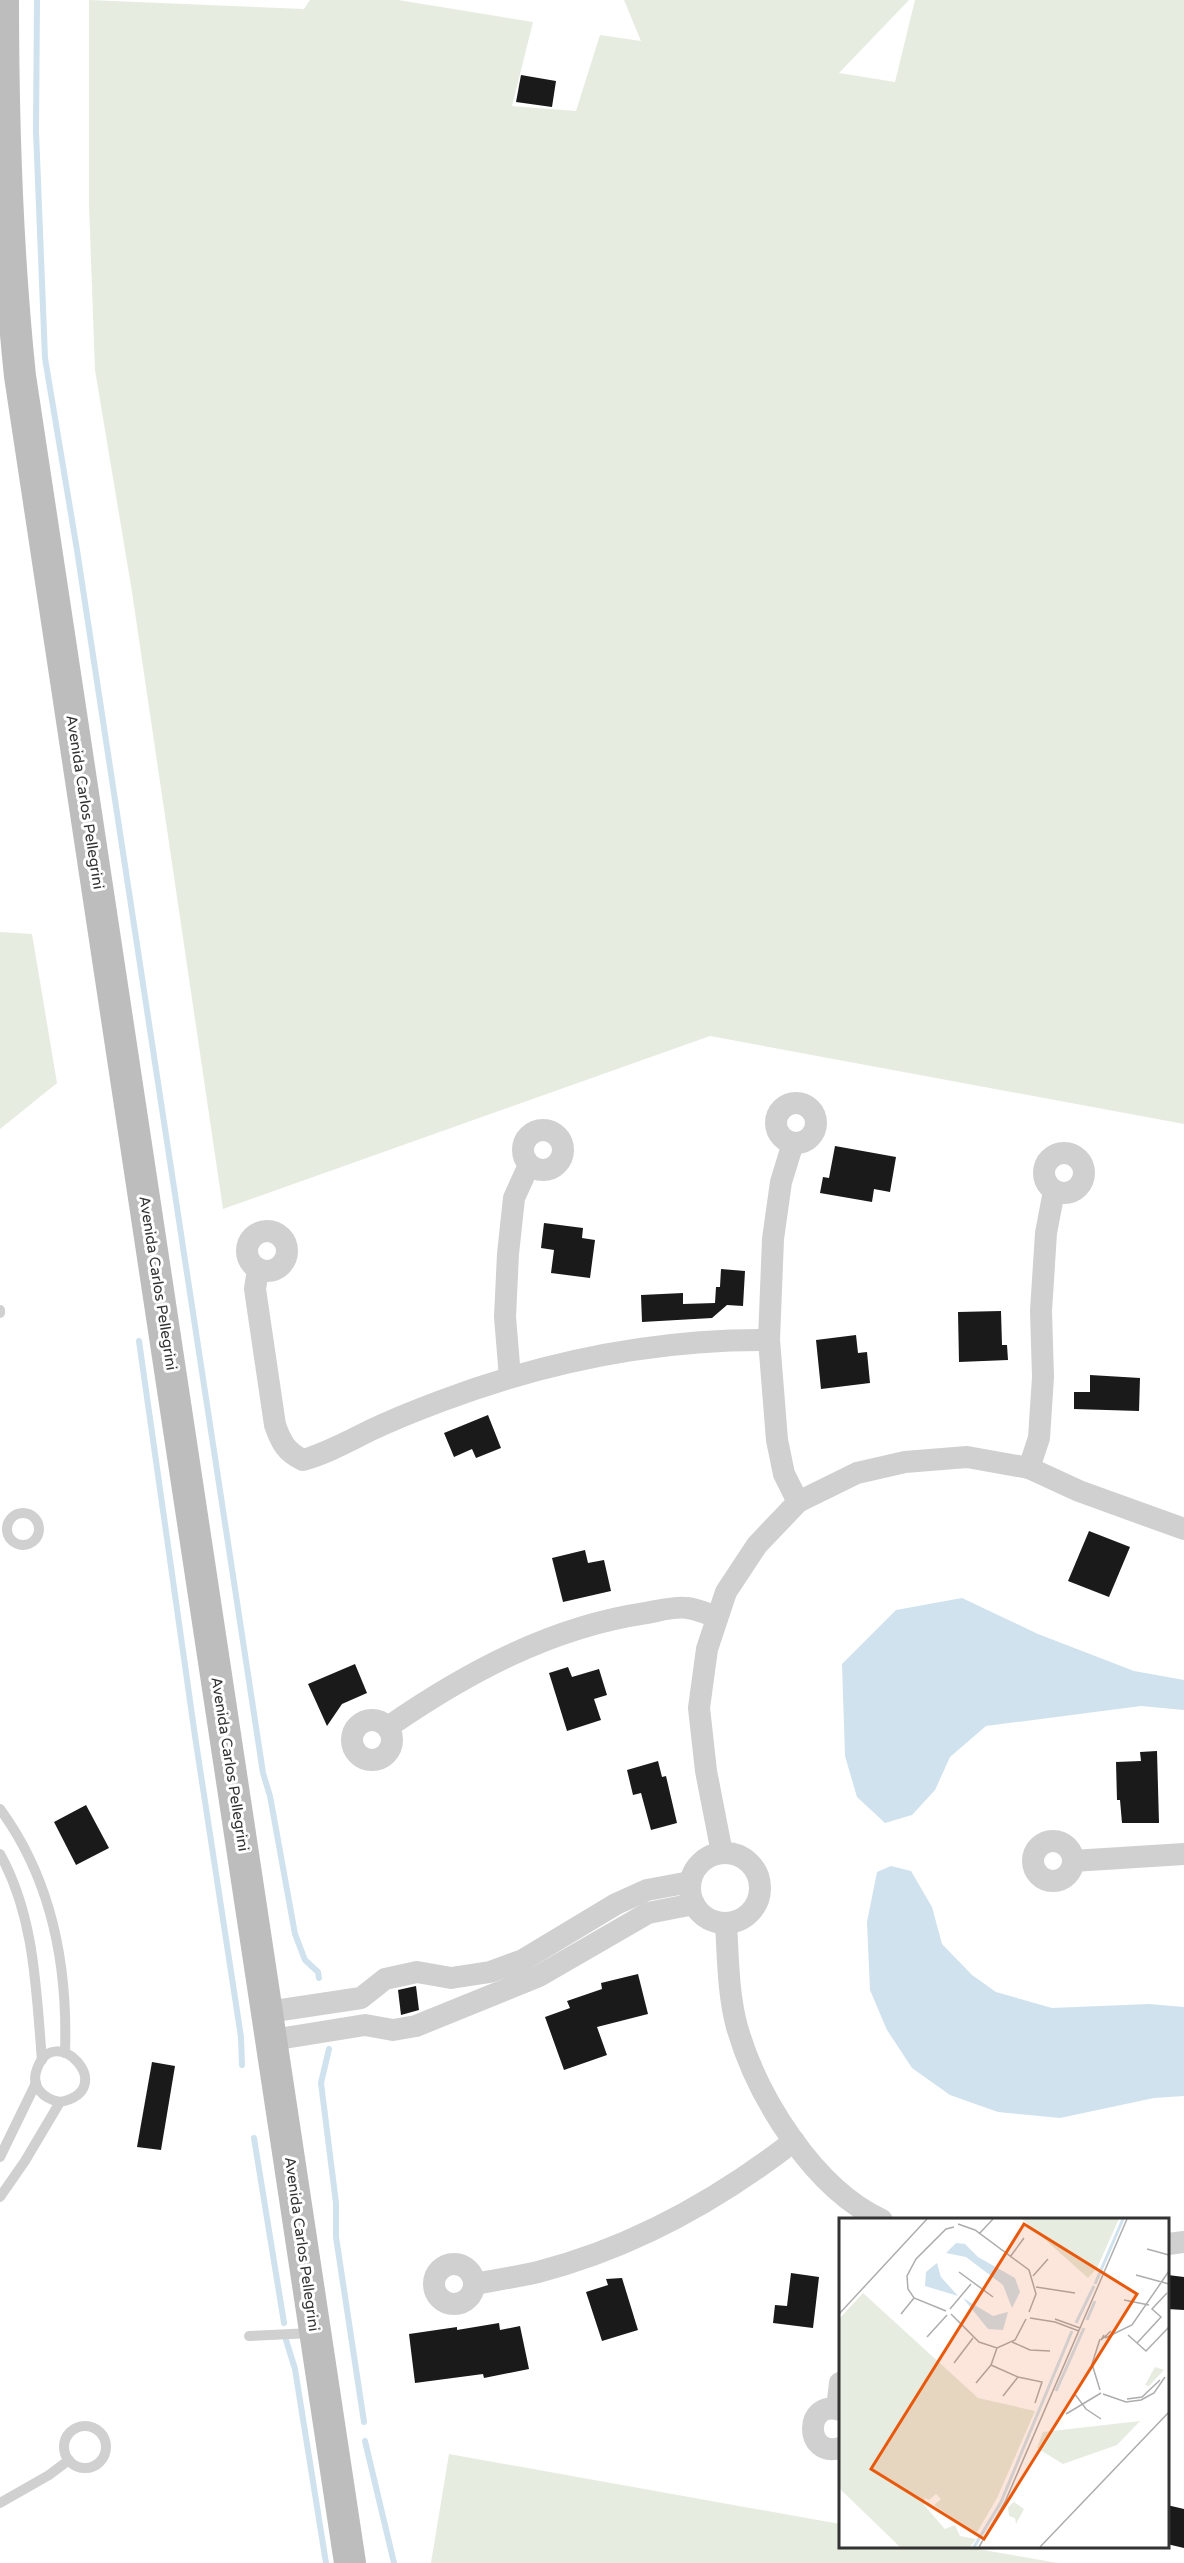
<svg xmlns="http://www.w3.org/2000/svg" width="1184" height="2563" viewBox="0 0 1184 2563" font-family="'Varela Round',sans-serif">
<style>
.green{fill:#e6ecdf}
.water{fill:#cfe2ee}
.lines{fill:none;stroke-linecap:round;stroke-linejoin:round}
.stream{stroke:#cfe2ee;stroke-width:6}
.building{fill:#1a1a1a}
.service{stroke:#d0d0d0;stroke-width:10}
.minor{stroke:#d0d0d0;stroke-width:22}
.secondary{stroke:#bdbdbd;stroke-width:32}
.labels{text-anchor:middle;stroke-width:6;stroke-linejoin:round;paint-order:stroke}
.street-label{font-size:15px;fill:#333;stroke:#fff}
.inset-river{fill:none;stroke:#cfe2ee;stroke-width:3}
.inset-road{fill:none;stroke:#adadad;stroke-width:1.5}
.view{fill:#e8590c;fill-opacity:0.15;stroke:#e8590c;stroke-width:3}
.inset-edge{fill:none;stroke:#333;stroke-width:3}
</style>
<rect width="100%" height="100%" fill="#fff"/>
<g class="green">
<polygon points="89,0 304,9 310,0 398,0 533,22 512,106 576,111 600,35 641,41 624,0 909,0 839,73 895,82 915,0 1184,0 1184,1124 710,1036 223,1209 132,592 95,370 89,205"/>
<polygon points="0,932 32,934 57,1083 0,1129"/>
<polygon points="449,2454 840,2524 840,2546 966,2547 1058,2563 431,2563"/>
</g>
<g class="water">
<polygon points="962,1598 1038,1634 1134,1671 1184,1680 1184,1710 1141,1706 986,1726 950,1757 935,1790 912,1815 885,1823 857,1797 845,1756 842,1664 896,1610"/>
<polygon points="891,1866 911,1871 932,1907 942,1944 972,1975 996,1992 1052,2008 1149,2004 1184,2007 1184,2096 1154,2098 1060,2118 998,2112 950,2095 912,2068 887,2030 870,1990 867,1922 877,1872"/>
</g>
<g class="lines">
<g class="stream">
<polyline points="37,0 36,131 45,358 77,550 263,1773 270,1796 295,1934 305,1960 318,1972 319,1978"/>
<polyline points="139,1341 195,1736 241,2037 242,2065"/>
<polyline points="329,2049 321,2083 336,2203 336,2237 364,2422"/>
<polyline points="254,2138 284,2323"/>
<polyline points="286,2340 295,2369 326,2563"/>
<polyline points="365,2441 394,2563"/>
</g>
</g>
<g class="building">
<polygon points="521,75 556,81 552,107 516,102"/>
<polygon points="835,1146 896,1157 890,1192 874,1189 872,1202 820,1193 823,1177 829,1178"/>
<polygon points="544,1223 583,1228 582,1238 595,1240 590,1278 551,1273 554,1250 541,1248"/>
<polygon points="721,1269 745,1271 743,1306 727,1305 712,1318 642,1322 641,1295 683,1293 683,1304 715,1303 716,1287 720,1287"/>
<polygon points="1001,1311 1002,1345 1007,1345 1008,1360 959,1362 958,1312"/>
<polygon points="856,1335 858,1353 867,1352 870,1383 821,1389 816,1340"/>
<polygon points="1090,1375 1140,1378 1139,1411 1074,1409 1074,1392 1090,1392"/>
<polygon points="488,1415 501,1448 476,1458 472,1449 454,1457 444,1433"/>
<polygon points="1089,1531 1130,1547 1109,1597 1068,1581"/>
<polygon points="585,1550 588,1563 604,1560 611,1591 563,1602 552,1558"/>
<polygon points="355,1664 367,1693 342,1704 327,1726 308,1684"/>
<polygon points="568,1667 572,1677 599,1669 607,1695 594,1699 601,1720 567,1731 549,1673"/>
<polygon points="1157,1751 1159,1823 1122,1823 1120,1800 1117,1800 1116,1762 1141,1761 1140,1752"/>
<polygon points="658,1761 662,1777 666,1776 677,1823 651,1830 641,1793 633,1795 627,1770"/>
<polygon points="86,1805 109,1848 76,1865 54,1822"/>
<polygon points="638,1974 648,2014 597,2027 607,2055 564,2070 545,2017 570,2008 567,2001 602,1989 601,1983"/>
<polygon points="416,1986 419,2010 401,2015 398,1990"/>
<polygon points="152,2062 175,2066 161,2150 137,2147"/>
<polygon points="791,2273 819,2277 813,2328 773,2323 775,2305 787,2306"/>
<polygon points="1168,2275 1184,2277 1184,2310 1167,2309"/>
<polygon points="622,2278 638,2330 602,2341 586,2292 608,2285 606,2279"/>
<polygon points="499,2323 500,2330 520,2326 529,2369 484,2378 483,2374 415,2383 409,2334 457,2327 457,2330"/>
<polygon points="1167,2505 1184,2509 1184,2548 1167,2544"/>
</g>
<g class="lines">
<g class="service">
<polyline points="0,1310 0,1313"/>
<circle cx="23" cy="1529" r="16"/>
<path d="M 0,1809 C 52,1880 68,1966 65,2053"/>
<path d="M 0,1854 C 35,1917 36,1990 42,2060"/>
<polyline points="0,2157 36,2083"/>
<path d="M 0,2197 L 25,2161 L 60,2102 C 121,2090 54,2019 37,2069 C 30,2087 44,2099 60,2102"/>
<polyline points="249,2336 312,2333"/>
<circle cx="85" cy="2447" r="21"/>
<polyline points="0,2503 49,2475 69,2460"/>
</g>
<g class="minor">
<circle cx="796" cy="1123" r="20"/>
<circle cx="543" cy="1150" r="20"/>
<polyline points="793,1143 781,1182 773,1239 769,1340 777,1440 784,1474 798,1502"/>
<circle cx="1064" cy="1173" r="20"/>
<circle cx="267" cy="1251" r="20"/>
<path d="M 258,1269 L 255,1289 L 275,1425 C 281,1442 286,1452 303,1460 C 327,1453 347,1442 369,1431 C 392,1420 417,1410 441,1401 C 547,1361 655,1339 769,1340"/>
<polyline points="510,1377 505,1317 508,1254 514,1198 529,1165"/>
<polyline points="1029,1468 1039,1438 1043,1377 1041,1311 1046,1233 1054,1191"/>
<circle cx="372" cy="1740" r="20"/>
<path d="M 388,1727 C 466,1673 551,1627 646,1613 C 658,1611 675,1606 687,1608 C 697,1609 708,1614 717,1617"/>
<circle cx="1053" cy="1861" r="20"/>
<circle cx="725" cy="1888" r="35"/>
<polyline points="722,1853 706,1771 699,1708 707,1649 726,1592 757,1545 798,1502 857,1473 905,1462 967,1457 1029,1468 1079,1491 1184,1529"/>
<polyline points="1073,1861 1184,1854"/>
<path d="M 726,1923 C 728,1957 728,1994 737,2027 C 757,2097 814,2189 882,2220"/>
<polyline points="268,2012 361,1998 385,1979 417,1972 451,1978 490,1972 523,1960 616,1904 647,1890 690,1882"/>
<polyline points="272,2040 365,2025 393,2030 416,2026 539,1976 648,1913 694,1904"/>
<polyline points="1168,2244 1184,2242"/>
<circle cx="454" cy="2284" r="20"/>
<path d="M 474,2284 C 495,2280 517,2277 538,2272 C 631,2248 718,2200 794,2141"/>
<polyline points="837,2408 840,2383"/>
<path d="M 840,2410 C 804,2399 804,2458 840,2448"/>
</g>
<path class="secondary" d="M 3,0 C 3,126 7,251 20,376 L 350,2563"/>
</g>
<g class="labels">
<g class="street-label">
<text transform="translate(85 802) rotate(81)" y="5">Avenida Carlos Pellegrini</text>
<text transform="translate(158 1283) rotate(81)" y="5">Avenida Carlos Pellegrini</text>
<text transform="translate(230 1764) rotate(81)" y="5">Avenida Carlos Pellegrini</text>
<text transform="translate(302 2244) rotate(82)" y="5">Avenida Carlos Pellegrini</text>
</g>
</g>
<g transform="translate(839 2218)">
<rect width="330" height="330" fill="#fff"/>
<path d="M 183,1 L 280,1 L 258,50 L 249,60 ZM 24,75 L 139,180 L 196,193 L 158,280 L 137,316 L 95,287 L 102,281 L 97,276 L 90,282 L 86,280 L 85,287 L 106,311 L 116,307 L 121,318 L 137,321 L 131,329 L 61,329 L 0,270 L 0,101 ZM 316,149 L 325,152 L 310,168 L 306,167 ZM 301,203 L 278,227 L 224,246 L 198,230 L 204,214 ZM 175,284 L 185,291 L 177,306 L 176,300 L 170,298 L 169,289 Z" fill="#e6ecdf"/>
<path d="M 117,25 L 126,26 L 139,39 L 176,60 L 181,74 L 173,90 L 164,67 L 127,39 L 107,35 ZM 98,45 L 102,59 L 119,78 L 86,68 L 87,54 ZM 124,80 L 154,98 L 169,94 L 164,112 L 149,111 Z" fill="#cfe2ee"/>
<path class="inset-river" d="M 256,66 L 284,1M 248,102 L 256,83M 237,105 L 255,68M 217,173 L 245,110M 135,329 L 162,284 L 233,113"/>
<path class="inset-road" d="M 119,6 L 136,12 L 190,52 L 197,76 L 190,94M 140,16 L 154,1M 308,31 L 330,37M 171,39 L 185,20M 120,54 L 154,79M 297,57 L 330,66M 194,58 L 209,41M 197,69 L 236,75M 285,82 L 310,87M 111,91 L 132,66M 107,93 L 75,80 L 69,71 L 68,58 L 77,41 L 107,11 L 115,9M 0,96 L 88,1M 62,96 L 75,80M 112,96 L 140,124 L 158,130 L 176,122 L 187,101M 191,100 L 216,104 L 240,113M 216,101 L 241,110M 265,117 L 262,122 L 272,113M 289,117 L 307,133 L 330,109M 88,119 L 108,97M 266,120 L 293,107 L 330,53M 173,124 L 191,132 L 211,133M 298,125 L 322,99 L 313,91 L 328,75M 115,145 L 134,120M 152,147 L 179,159 L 203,164 L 196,185M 137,165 L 152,147 L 158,130M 261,172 L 253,146 L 261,121M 235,175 L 247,191 L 262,201M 264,176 L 287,184 L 302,182 L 315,175 L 326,159M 164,178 L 179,159M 288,181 L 303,179 L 321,162M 227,196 L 262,175M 140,329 L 166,284 L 288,1M 201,329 L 330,194"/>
<path class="view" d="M 185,6 L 298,76 L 145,321 L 32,251 Z"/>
<rect width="330" height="330" class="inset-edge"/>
</g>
</svg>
